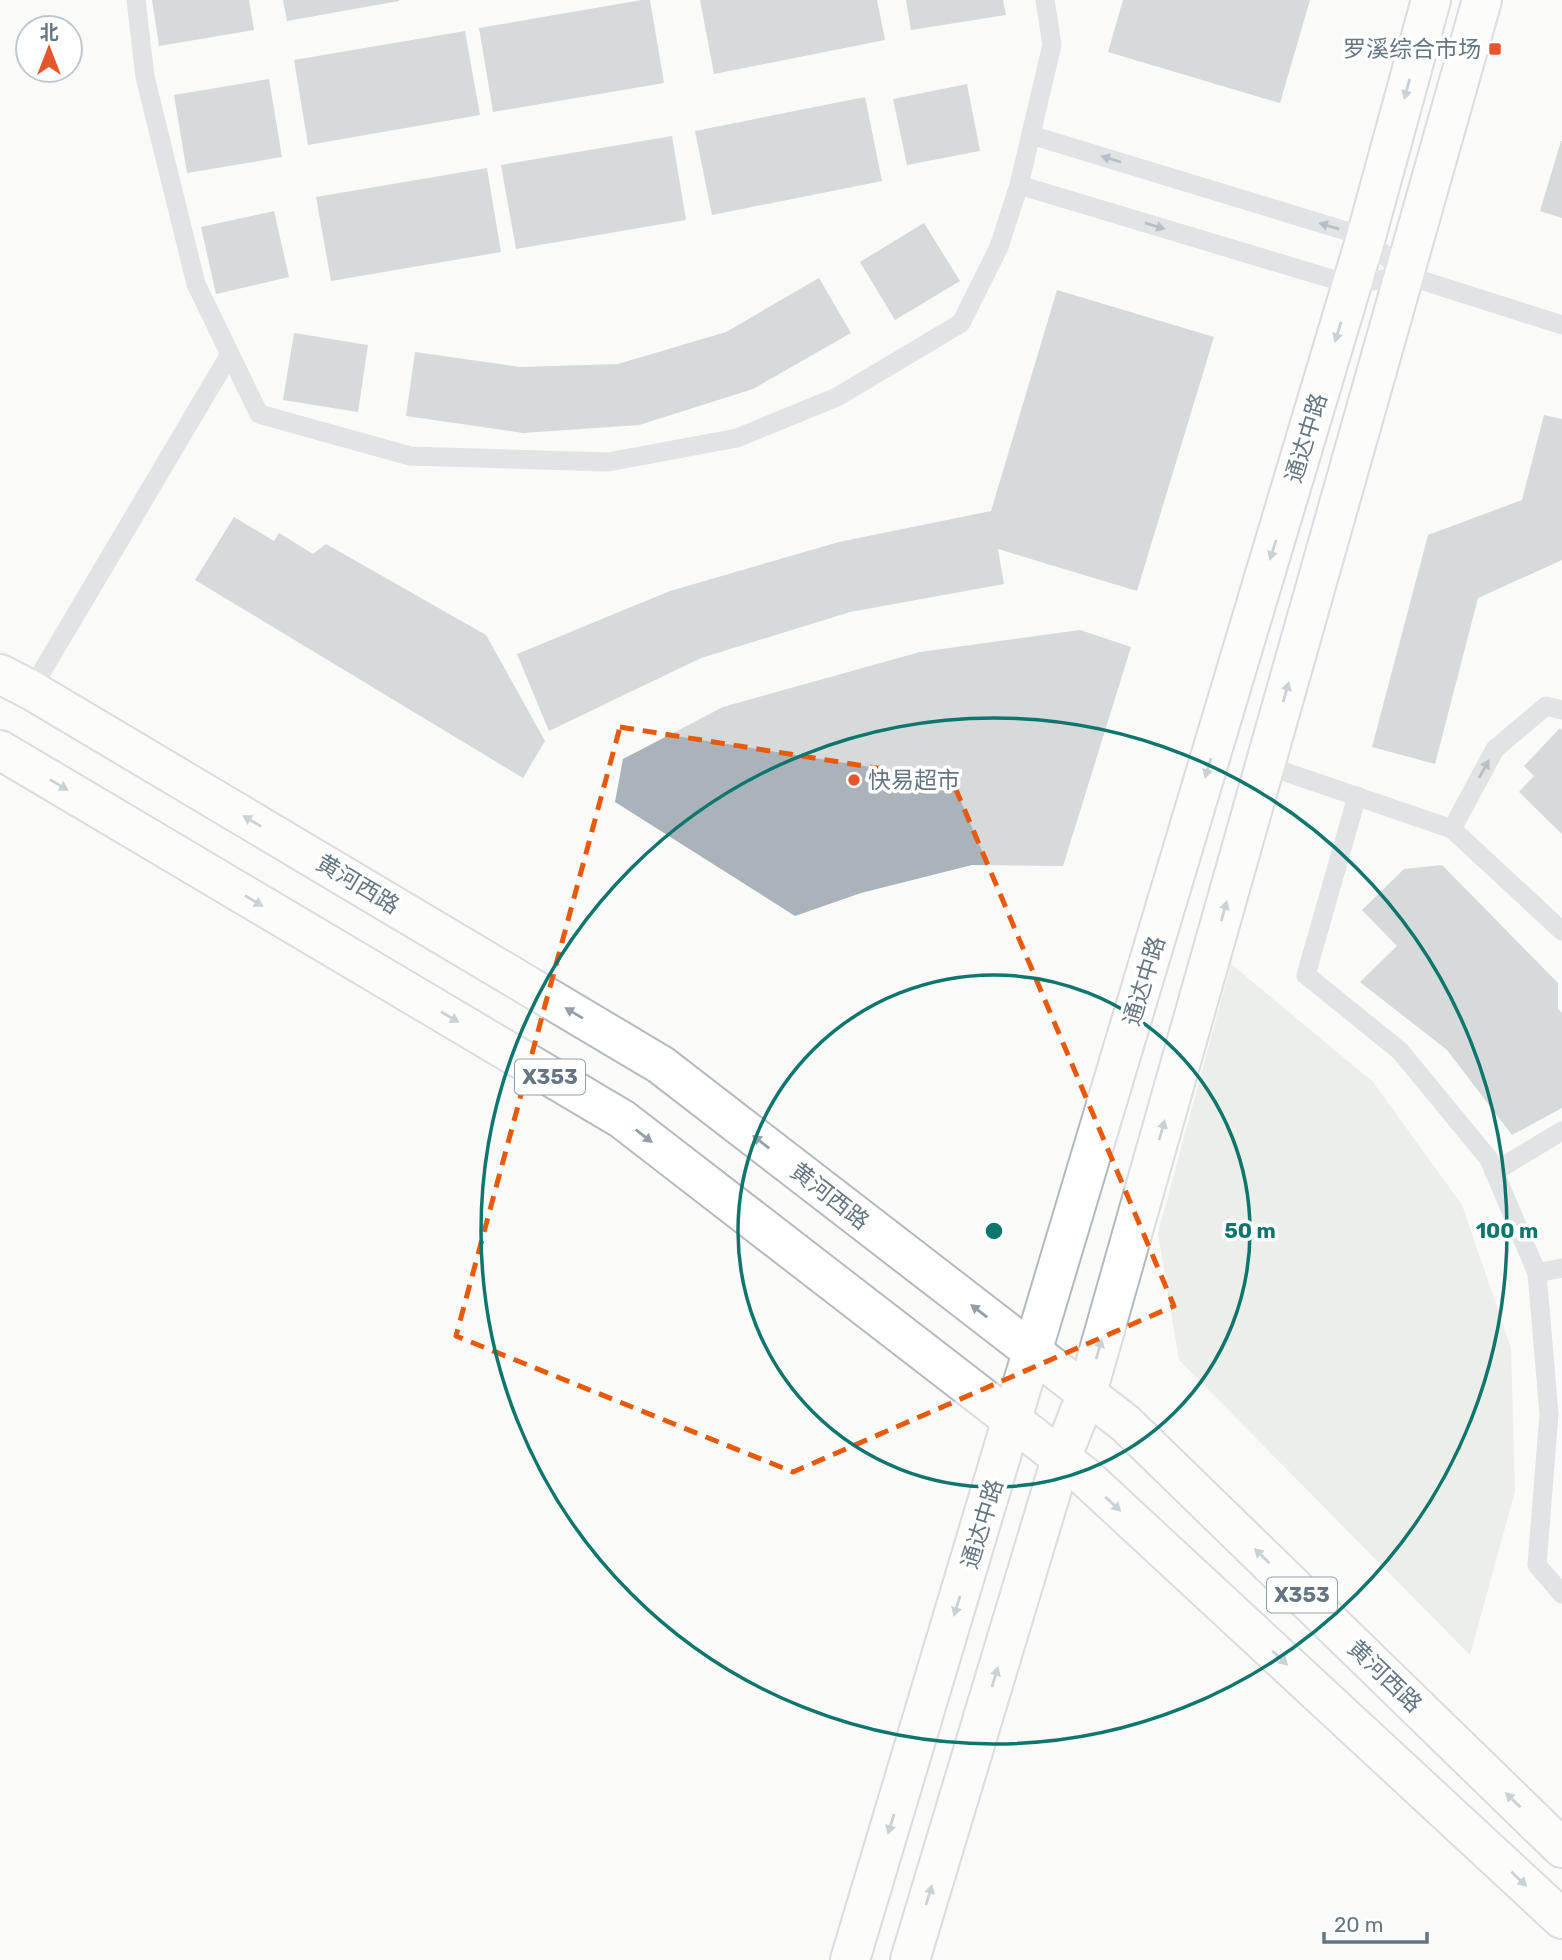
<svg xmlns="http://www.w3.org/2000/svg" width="1562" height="1960" viewBox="0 0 1562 1960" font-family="Rubik,'Noto Sans SC',sans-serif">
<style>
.green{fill:#dadfd7}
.building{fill:#aab3b9}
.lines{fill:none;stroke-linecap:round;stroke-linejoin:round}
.secondary-casing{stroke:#b3babf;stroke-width:42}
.primary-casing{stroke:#b5babe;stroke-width:42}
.lane{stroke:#c3c8cc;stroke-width:19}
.secondary{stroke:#fff;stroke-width:38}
.primary{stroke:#fff;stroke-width:38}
.oneway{fill:#939fa8}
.oneway2{fill:#6a7a87}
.marked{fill:none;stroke:#e8590c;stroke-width:5;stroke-dasharray:14 9;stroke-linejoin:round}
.ring{fill:none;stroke:#0f766e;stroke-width:3.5}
.poi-dot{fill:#e4572e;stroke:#fff;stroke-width:2.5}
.labels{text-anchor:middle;stroke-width:7;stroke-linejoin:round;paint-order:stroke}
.shield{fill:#fff;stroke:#939fa8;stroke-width:2}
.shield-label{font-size:21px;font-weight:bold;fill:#657683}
.poi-label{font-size:23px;fill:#657683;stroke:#fff;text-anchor:end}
.street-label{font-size:23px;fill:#657683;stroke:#fff}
.centre{fill:#0f766e;stroke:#fff;stroke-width:3.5}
.ring-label{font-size:21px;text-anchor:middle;font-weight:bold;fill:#0f766e;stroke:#fff;stroke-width:7;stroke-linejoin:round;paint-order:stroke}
</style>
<rect width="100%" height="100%" fill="#fafaf8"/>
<polygon class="green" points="1231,964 1373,1082 1462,1205 1511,1348 1515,1491 1470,1655 1179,1360 1158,1233"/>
<g class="building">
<polygon points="152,0 249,0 254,30 159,46"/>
<polygon points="283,0 399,0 399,1 287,21"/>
<polygon points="642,0 650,0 664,83 493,112 479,28"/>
<polygon points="700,0 877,0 885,40 714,74"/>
<polygon points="906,0 1003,0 1006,15 911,30"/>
<polygon points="1123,0 1310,0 1280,103 1108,52"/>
<polygon points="465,31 480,115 308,145 294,60"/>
<polygon points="269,79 282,157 187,173 174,95"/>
<polygon points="967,84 980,151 907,165 893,99"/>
<polygon points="865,97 882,181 712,215 695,131"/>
<polygon points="672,136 686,220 516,249 501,165"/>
<polygon points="1561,141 1562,141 1562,218 1540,211"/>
<polygon points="487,168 501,252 331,281 316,197"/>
<polygon points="274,211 289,277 216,294 201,227"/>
<polygon points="924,223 960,281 895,320 860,262"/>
<polygon points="819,278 851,333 753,389 639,425 523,433 406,416 415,352 520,367 618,364 726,332"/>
<polygon points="1057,290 1214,337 1137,591 998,549 1004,584 850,612 701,658 549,731 517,654 670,591 839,542 991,511"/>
<polygon points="294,333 368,345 358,412 283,400"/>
<polygon points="1544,415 1562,419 1562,560 1478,598 1435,764 1372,747 1428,535 1522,500"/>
<polygon points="234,517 274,541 279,533 313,554 326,544 486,635 545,741 523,778 195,580"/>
<polygon points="1080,630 1131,647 1063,866 972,865 861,893 795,916 615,802 623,759 723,707 920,652"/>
<polygon points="1560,728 1562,730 1562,834 1519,792 1534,776 1524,766"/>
<polygon points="1442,865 1558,983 1558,1009 1562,1013 1562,1108 1512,1135 1447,1050 1360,982 1397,946 1362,910 1404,869"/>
</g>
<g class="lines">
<g class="secondary-casing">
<g id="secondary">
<polyline points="850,1960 1366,237 1431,0"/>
<polyline points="910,1960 1061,1459 1087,1393 1482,0"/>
</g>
</g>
<g class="primary-casing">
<g id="primary">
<polyline points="0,674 31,690 661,1065 1125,1423 1562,1848"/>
<polyline points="0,750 622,1119 1083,1475 1562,1919"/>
</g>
</g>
<g class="lane">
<polyline points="136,0 145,77 196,284 259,414 410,456 608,462 737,438 837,397 961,323 999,247 1019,185 1052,45 1045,0"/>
<polyline points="1031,135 1366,237 1405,275 1562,325"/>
<polyline points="1019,185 1352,285 1405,275"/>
<polyline points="31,690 230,354"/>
<polyline points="1265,765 1452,829 1562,931"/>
<polyline points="1357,796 1306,975 1400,1051 1489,1159 1537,1273 1549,1414 1537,1565 1562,1594"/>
<polyline points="1452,829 1495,749 1546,706 1562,710"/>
<polyline points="1494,1172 1562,1131"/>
<polyline points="1537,1273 1562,1268"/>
</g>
<use href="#secondary" class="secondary"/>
<use href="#primary" class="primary"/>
</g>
<defs><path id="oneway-solid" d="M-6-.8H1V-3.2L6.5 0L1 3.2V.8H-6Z" transform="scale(1.75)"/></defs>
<g class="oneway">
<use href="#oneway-solid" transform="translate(1407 89) rotate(105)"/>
<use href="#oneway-solid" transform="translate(1338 332) rotate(107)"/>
<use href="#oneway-solid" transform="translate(1273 550) rotate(107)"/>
<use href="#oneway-solid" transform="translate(1286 692) rotate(-74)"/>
<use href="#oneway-solid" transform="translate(1208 768) rotate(107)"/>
<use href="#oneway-solid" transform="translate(59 785) rotate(31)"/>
<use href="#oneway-solid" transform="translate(252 821) rotate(-149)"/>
<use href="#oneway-solid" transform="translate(254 901) rotate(31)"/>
<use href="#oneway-solid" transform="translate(1224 911) rotate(-74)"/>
<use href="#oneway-solid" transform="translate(574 1013) rotate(-149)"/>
<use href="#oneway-solid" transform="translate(450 1017) rotate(31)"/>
<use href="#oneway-solid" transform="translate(1162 1130) rotate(-74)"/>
<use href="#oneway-solid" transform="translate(644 1136) rotate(38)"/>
<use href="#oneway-solid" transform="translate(761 1142) rotate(-142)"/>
<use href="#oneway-solid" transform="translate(979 1311) rotate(-142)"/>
<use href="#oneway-solid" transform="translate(1099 1349) rotate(-74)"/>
<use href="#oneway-solid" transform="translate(1113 1504) rotate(43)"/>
<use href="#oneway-solid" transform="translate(1262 1556) rotate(-136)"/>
<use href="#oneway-solid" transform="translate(957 1606) rotate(107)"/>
<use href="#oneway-solid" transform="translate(1280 1658) rotate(43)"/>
<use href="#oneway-solid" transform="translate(995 1677) rotate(-73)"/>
<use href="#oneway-solid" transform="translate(1513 1800) rotate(-136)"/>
<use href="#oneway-solid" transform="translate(891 1824) rotate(107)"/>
<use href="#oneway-solid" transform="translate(1519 1879) rotate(43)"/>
<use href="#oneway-solid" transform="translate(929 1895) rotate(-73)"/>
</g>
<g class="oneway2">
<use href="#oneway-solid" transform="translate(1111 159) rotate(-163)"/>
<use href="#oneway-solid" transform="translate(1155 226) rotate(17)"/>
<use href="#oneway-solid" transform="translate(1329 226) rotate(-163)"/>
<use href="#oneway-solid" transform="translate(1484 769) rotate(-61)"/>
</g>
<path d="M0 0H1562V1960H0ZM 620,727 L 952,780 L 1174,1306 L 793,1472 L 456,1336 Z" fill="#fafaf8" fill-opacity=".55" fill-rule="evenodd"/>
<path class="marked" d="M 620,727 L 952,780 L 1174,1306 L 793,1472 L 456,1336 Z"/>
<g class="ring">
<circle cx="994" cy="1231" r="256"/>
<circle cx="994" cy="1231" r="513"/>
</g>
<g class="poi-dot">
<rect x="1488" y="42" width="14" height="14" rx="3.5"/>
<circle cx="854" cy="780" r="7"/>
</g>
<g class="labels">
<g class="shield">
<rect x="515" y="1059.5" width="70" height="35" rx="5"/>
<rect x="1267" y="1577.5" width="70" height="35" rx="5"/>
</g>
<g class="shield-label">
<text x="550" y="1084">X353</text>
<text x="1302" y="1602">X353</text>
</g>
<g class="poi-label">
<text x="1481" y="57">罗溪综合市场</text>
<text x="868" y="788" text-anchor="start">快易超市</text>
</g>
<g class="street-label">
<text transform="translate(1306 438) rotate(-73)" y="8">通达中路</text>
<text transform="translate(358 884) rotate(31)" y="8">黄河西路</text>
<text transform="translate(1144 981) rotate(-73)" y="8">通达中路</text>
<text transform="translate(830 1196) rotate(38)" y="8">黄河西路</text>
<text transform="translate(982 1524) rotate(-73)" y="8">通达中路</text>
<text transform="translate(1385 1676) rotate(44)" y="8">黄河西路</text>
</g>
</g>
<circle cx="994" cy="1231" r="10" class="centre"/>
<g class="ring-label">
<text x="1250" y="1238">50 m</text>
<text x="1507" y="1238">100 m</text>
</g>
<g transform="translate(49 49)"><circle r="33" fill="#ffffff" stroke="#c1c8cd" stroke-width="2"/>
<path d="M0-5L12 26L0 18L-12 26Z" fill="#e4572e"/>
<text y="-10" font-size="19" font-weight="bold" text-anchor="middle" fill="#657683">北</text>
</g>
<path d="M1324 1932v10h103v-10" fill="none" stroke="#657683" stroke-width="3.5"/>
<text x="1334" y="1932" font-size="21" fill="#657683" stroke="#ffffff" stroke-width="5" paint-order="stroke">20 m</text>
</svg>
